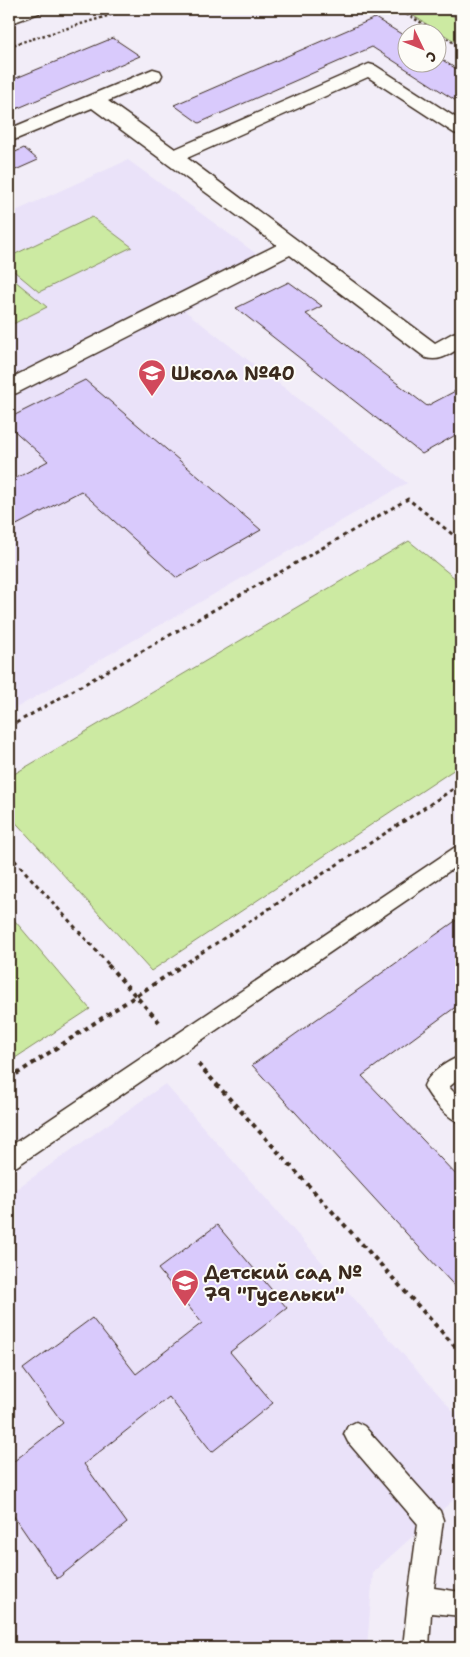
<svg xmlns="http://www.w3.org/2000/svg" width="470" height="1657" viewBox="0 0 470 1657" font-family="'Shantell Sans',sans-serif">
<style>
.built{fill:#eae2f9}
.green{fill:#cceaa2;stroke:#848a60}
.building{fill:#d9cafc;stroke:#3b2a1e}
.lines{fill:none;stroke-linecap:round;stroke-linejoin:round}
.service-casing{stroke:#3b2a1e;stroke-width:3}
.minor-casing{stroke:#3b2a1e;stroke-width:3}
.path-far2{stroke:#3b2a1e;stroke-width:2.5;stroke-dasharray:2.5 2.5;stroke-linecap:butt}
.path-far1{stroke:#3b2a1e;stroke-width:3;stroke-dasharray:4 4;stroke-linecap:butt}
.path{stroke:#3b2a1e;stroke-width:4;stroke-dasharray:4.5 4.5;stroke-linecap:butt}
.service{fill:#fdfcf7;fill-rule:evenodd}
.minor{fill:#fdfcf7;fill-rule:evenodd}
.labels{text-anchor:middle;stroke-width:4;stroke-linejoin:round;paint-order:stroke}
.poi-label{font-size:19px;font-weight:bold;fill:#3b2a1e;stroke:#fdfcf7;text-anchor:start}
</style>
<rect width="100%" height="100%" fill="#f2edf8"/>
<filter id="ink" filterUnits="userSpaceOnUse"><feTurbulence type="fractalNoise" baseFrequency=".02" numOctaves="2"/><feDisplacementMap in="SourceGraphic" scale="10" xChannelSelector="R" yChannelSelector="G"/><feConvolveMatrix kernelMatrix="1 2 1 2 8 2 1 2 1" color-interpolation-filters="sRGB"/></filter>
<g filter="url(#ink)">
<g class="built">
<polygon points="128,160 273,266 185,311 407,483 9,712 9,214"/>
<polygon points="165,1084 461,1420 461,1493 373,1572 367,1648 9,1648 9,1194"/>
</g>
<g class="green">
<polygon points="402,9 438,9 461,20 461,45"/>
<polygon points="92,217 132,247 39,292 9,267 9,257"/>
<polygon points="9,276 47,307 9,326"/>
<polygon points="409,541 461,583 461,765 151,971 9,815 9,777"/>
<polygon points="9,914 90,1009 9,1062"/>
</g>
<g class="building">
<polygon points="375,18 408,38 408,62 438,62 438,57 461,72 461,104 372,47 199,123 174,105"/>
<polygon points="113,38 140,56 9,112 9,81"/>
<polygon points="24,148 38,160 11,172 9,170 9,155"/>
<polygon points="289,282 322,306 306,314 427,406 461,388 461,432 422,454 236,308"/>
<polygon points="85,380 261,530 177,578 81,491 9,529 9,482 48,461 9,426 9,418"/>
<polygon points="461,917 461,1003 362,1076 461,1180 461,1293 252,1065"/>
<polygon points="217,1225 287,1308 230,1352 273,1403 212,1452 169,1397 84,1464 127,1523 57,1579 13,1515 9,1519 9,1465 63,1423 23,1369 92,1318 136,1374 202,1323 158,1269"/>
</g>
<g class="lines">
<g class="service-casing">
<g id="service">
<polygon points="461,845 461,863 17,1166 9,1169 9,1147 454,848"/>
<path d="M 461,1056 L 461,1077 L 449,1087 L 461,1100 L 461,1123 C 447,1118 430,1099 424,1086 C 429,1073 448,1061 461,1056 Z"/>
<polygon points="356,1422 364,1426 440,1511 443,1520 434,1588 461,1592 461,1616 431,1613 429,1648 403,1648 408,1599 418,1524 348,1442 344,1434 348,1426"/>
</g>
</g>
<g class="minor-casing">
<g id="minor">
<polygon points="18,9 42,9 39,13 9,24 9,13"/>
<path d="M 369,64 L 376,66 L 461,121 L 461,135 L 454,133 L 368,77 L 187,158 L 435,343 L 453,333 L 461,331 L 461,347 C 450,354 440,362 426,358 L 290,255 L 17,393 L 9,395 L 9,379 L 277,245 L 92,108 L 9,142 L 9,129 L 153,69 L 160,71 L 162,75 L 160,79 L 108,101 L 175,149 Z"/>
</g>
</g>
<g class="path-far2">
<polyline points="398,9 437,32"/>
<polyline points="438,33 461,47"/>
<polyline points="9,46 130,9"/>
</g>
<g class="path-far1">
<polyline points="9,727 408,499 461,541"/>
<polyline points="9,854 110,966"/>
<polyline points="181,966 461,784"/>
</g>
<g class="path">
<polyline points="108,965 161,1024"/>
<polyline points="198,1064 461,1353"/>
<polyline points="9,1079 183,965"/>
</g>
<use href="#service" class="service"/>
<use href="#minor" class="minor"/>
</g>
</g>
<defs>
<g id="school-pin" transform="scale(1.4375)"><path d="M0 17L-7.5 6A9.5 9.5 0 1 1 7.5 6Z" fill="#d1495b" stroke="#fdfcf7"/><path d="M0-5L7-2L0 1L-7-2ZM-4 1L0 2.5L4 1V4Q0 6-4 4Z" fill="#fff"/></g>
</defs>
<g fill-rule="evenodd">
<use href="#school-pin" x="152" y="373"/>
<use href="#school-pin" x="185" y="1283"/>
</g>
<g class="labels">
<g class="poi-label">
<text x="171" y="380">Школа №40</text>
<text x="204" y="1279">Детский сад №<tspan x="204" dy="22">79 "Гусельки"</tspan></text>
</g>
</g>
<rect width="470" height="1657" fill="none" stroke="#fdfcf7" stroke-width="30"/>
<rect x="15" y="15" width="440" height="1627" fill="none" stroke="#3b2a1e" stroke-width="2" filter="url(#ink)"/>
<g transform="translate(422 48) rotate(133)"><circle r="24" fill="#fdfcf7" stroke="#afa8a0"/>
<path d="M0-4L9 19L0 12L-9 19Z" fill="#d1495b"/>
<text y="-8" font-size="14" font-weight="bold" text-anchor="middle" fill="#3b2a1e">С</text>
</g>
</svg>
